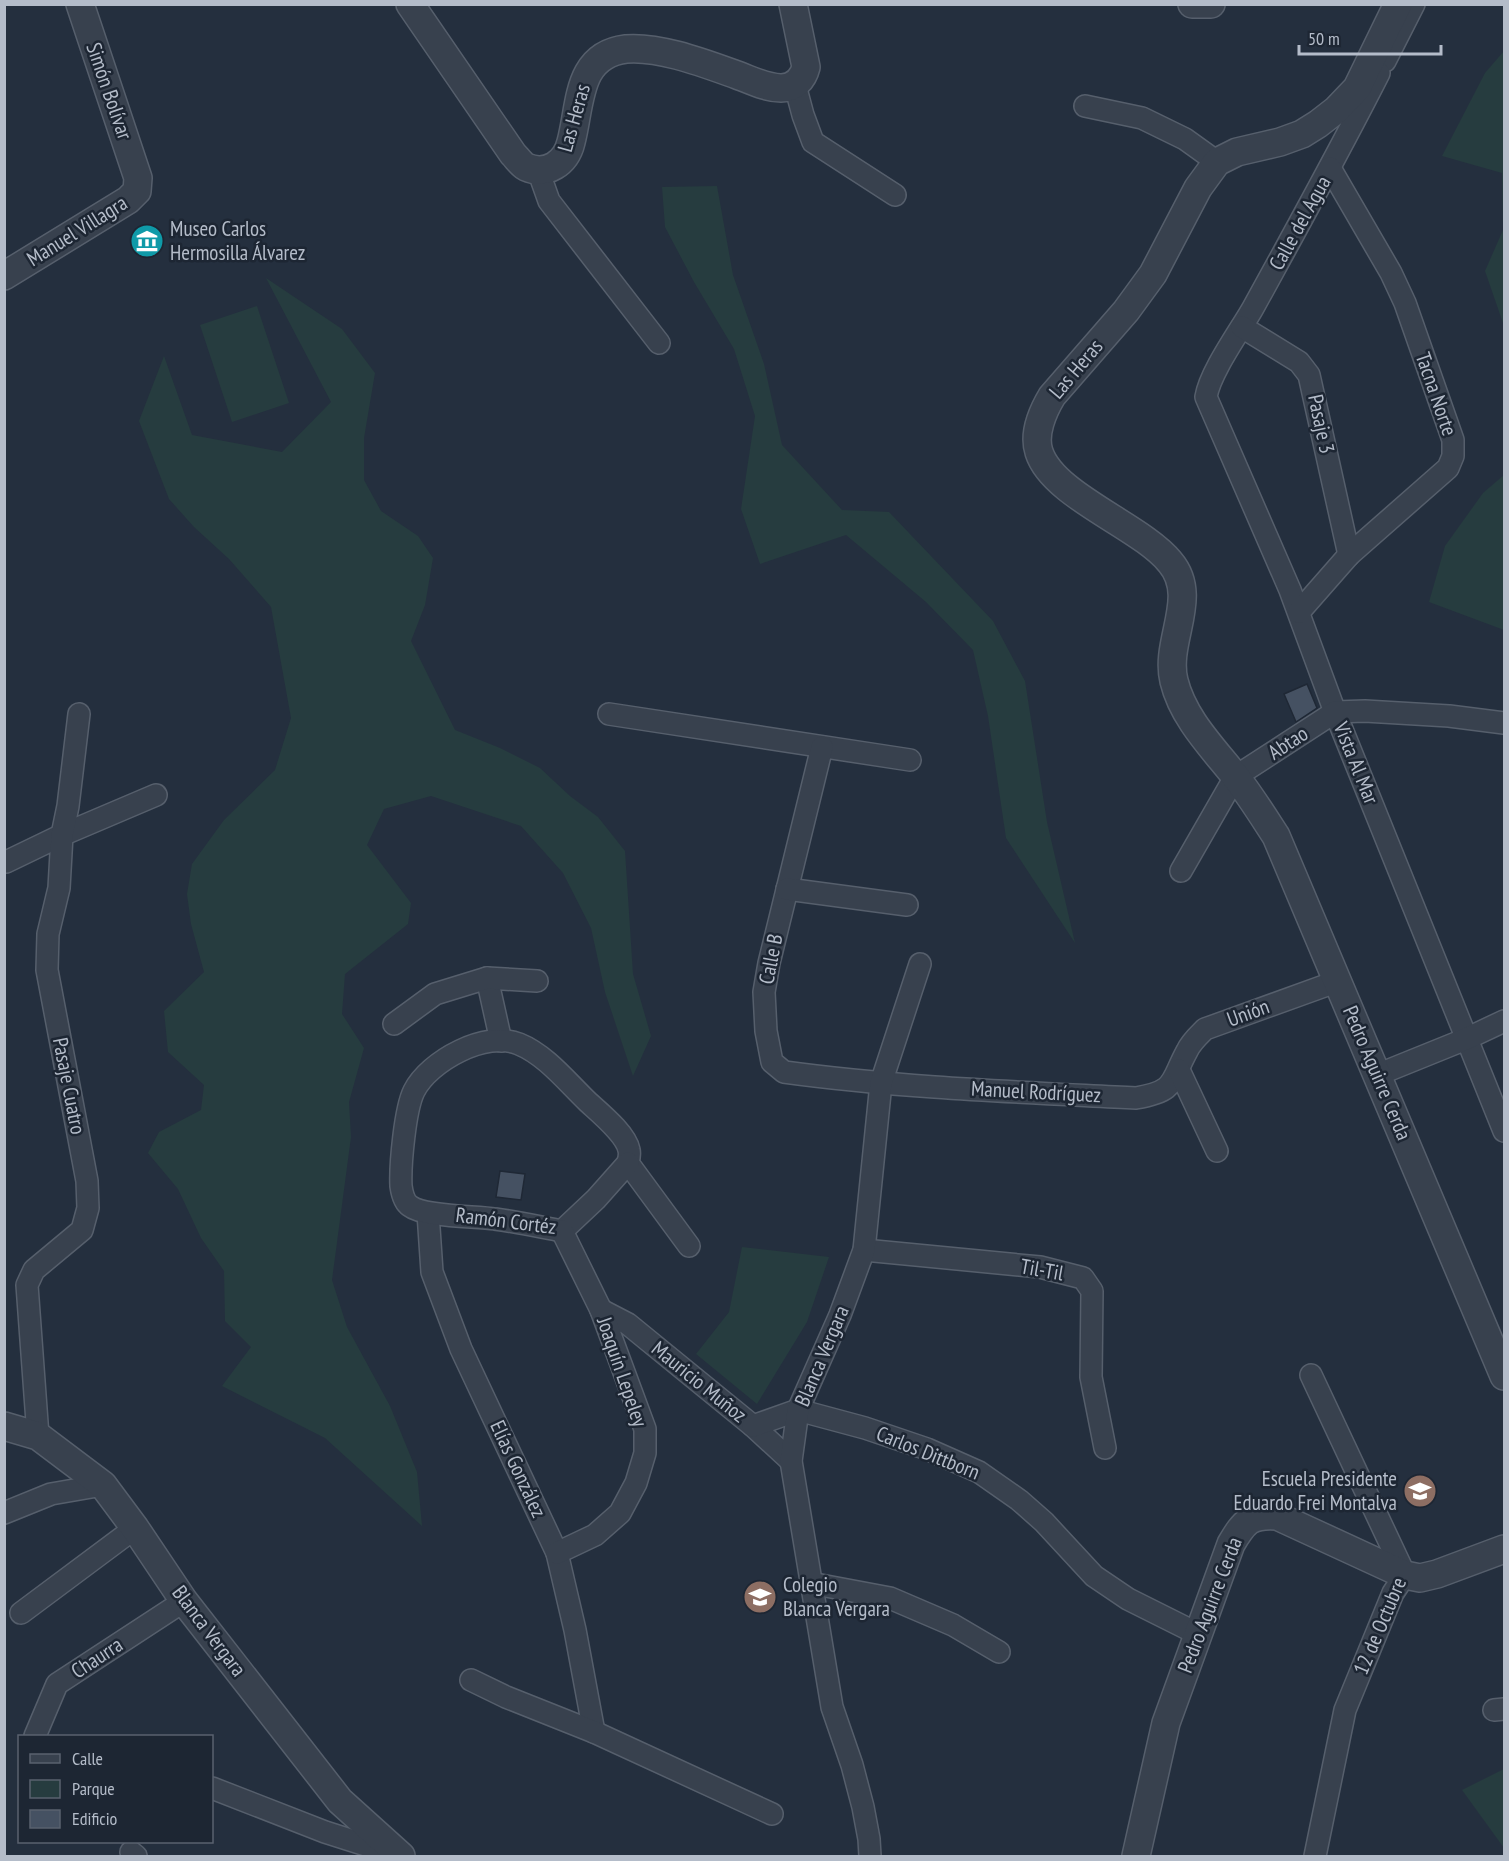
<svg xmlns="http://www.w3.org/2000/svg" width="1509" height="1861" viewBox="0 0 1509 1861" font-family="'PT Sans Narrow',sans-serif">
<style>
.green{fill:#263c3f}
.building{fill:#455162;stroke:#1f2835;stroke-width:1.5}
.lines{fill:none;stroke-linecap:round;stroke-linejoin:round}
.minor-casing{stroke:#565f6c;stroke-width:24}
.tertiary-casing{stroke:#565f6c;stroke-width:30}
.minor{stroke:#38414e;stroke-width:21}
.tertiary{stroke:#38414e;stroke-width:27}
.labels{text-anchor:middle;stroke-width:5;stroke-linejoin:round;paint-order:stroke}
.street-label{font-size:21px;fill:#b4bcc9;stroke:#1d2633}
.poi-label{font-size:21px;fill:#b4bcc9;stroke:#1d2633;text-anchor:start}
</style>
<rect width="100%" height="100%" fill="#242f3e"/>
<g class="green">
<polygon points="1504,51 1504,326 1485,271 1503,230 1502,173 1442,156 1485,73"/>
<polygon points="717,186 733,275 764,364 782,445 842,510 889,512 993,621 1025,681 1047,822 1075,943 1006,838 988,716 973,650 926,602 846,535 760,564 741,509 755,416 734,349 694,282 665,227 662,187"/>
<polygon points="266,278 342,329 375,373 364,438 364,480 381,511 418,536 433,558 425,605 411,641 455,730 500,748 540,768 570,796 598,817 625,851 633,974 651,1036 633,1076 605,992 591,928 563,873 521,826 431,796 384,809 367,845 411,903 408,924 345,974 342,1014 364,1048 349,1102 351,1137 332,1280 347,1327 390,1406 417,1472 422,1526 325,1438 222,1386 251,1347 225,1321 224,1271 201,1238 178,1189 148,1153 159,1132 201,1110 204,1085 168,1052 164,1011 204,972 191,924 187,894 192,864 224,820 275,770 291,718 271,607 229,559 194,527 169,499 139,421 164,356 192,435 282,452 331,402"/>
<polygon points="257,306 289,403 232,422 200,325"/>
<polygon points="1504,475 1504,630 1429,602 1445,546 1483,493"/>
<polygon points="742,1247 829,1257 807,1322 757,1404 696,1354 729,1312"/>
<polygon points="1504,1769 1504,1848 1462,1790"/>
</g>
<g class="building">
<polygon points="1307,684 1317,708 1296,722 1284,694"/>
<polygon points="500,1171 525,1174 521,1200 496,1197"/>
</g>
<g class="lines">
<g class="minor-casing">
<g id="minor">
<polyline points="1385,61 1414,4"/>
<path d="M 1379,73 C 1339,152 1296,230 1253,308 C 1240,331 1210,372 1206,397 L 1290,590 L 1335,712 L 1504,1131"/>
<polyline points="795,85 803,115 813,142 895,195"/>
<polyline points="1085,106 1142,118 1185,139 1217,162"/>
<polyline points="538,170 549,201 659,343"/>
<polyline points="1242,327 1299,362 1309,375 1349,555"/>
<polyline points="1299,612 1349,555 1448,468 1453,456 1453,440 1405,303 1391,273 1330,168"/>
<polyline points="609,714 910,760"/>
<path d="M 822,747 L 769,963 L 764,992 L 766,1031 L 772,1062 L 784,1072 C 901,1088 1019,1092 1136,1098 C 1177,1091 1170,1082 1187,1051 C 1191,1042 1198,1036 1205,1029 L 1338,981"/>
<polyline points="6,862 62,835 156,795"/>
<polyline points="1181,871 1235,777 1335,712 1365,711 1449,716 1504,723"/>
<polyline points="787,889 907,905"/>
<polyline points="487,978 501,1041"/>
<polyline points="394,1024 435,994 487,978 537,981"/>
<polyline points="1179,1070 1217,1151"/>
<polyline points="1377,1075 1466,1039 1504,1021"/>
<polyline points="428,1213 432,1272 461,1349 557,1553 575,1630 594,1732"/>
<path d="M 562,1231 C 540,1227 518,1222 495,1219 C 476,1216 424,1217 410,1206 C 404,1202 402,1193 401,1186 C 400,1165 405,1109 414,1091 C 429,1061 486,1030 519,1044 C 546,1055 567,1082 588,1102 C 600,1113 626,1134 629,1150 C 630,1154 629,1159 628,1163 L 689,1246"/>
<polyline points="562,1231 596,1199 628,1163"/>
<polyline points="864,1250 1040,1267 1083,1278 1092,1291 1091,1377 1105,1448"/>
<polyline points="601,1310 628,1324 753,1426 791,1461"/>
<polyline points="1311,1375 1405,1575 1393,1593 1345,1710 1315,1856"/>
<polyline points="753,1426 798,1410 865,1428 927,1449 979,1472 1019,1500 1044,1522 1094,1576 1128,1599 1198,1634"/>
<polyline points="38,1436 27,1285 34,1270 82,1230 88,1208 87,1181 47,970 48,934 59,888 62,835 68,806 79,714"/>
<polyline points="4,1513 51,1494 103,1485"/>
<polyline points="557,1553 595,1535 620,1513 636,1483 645,1453 645,1429 601,1310 562,1231"/>
<polyline points="810,1583 890,1598 953,1625 999,1652"/>
<polyline points="21,1613 135,1528"/>
<polyline points="471,1680 506,1697 594,1732 772,1814"/>
<polyline points="1494,1710 1504,1709"/>
<polyline points="35,1736 57,1684 184,1601"/>
<polyline points="212,1788 325,1832 397,1855"/>
<polyline points="131,1852 136,1856"/>
<polyline points="870,1856 869,1839 863,1807 852,1765 832,1707 791,1461 798,1410 840,1315 864,1250 881,1083 920,964"/>
</g>
</g>
<g class="tertiary-casing">
<g id="tertiary">
<path d="M 410,4 L 513,154 C 517,158 521,164 526,167 C 547,176 566,163 571,142 C 581,105 576,55 626,49 C 660,46 706,64 737,75 C 751,80 766,88 781,88 C 795,88 803,79 806,67 L 793,4"/>
<polyline points="1192,4 1211,4"/>
<path d="M 1398,4 L 1357,88 L 1336,110 L 1318,124 L 1302,134 L 1280,142 L 1237,152 L 1217,162 L 1198,188 L 1153,274 L 1126,311 L 1052,396 C 1043,411 1033,434 1039,452 C 1053,496 1141,526 1170,562 C 1200,597 1164,641 1174,681 C 1183,718 1212,747 1235,776 C 1250,795 1263,816 1276,836 L 1504,1376"/>
<polyline points="4,276 128,200 137,191 138,178 80,4"/>
<polyline points="4,1426 38,1436 103,1485 135,1528 184,1601 340,1801 401,1856"/>
<path d="M 1136,1856 L 1166,1723 L 1231,1544 C 1244,1522 1250,1514 1277,1516 L 1405,1575 L 1420,1578 L 1437,1574 L 1504,1549"/>
</g>
</g>
<use href="#minor" class="minor"/>
<use href="#tertiary" class="tertiary"/>
</g>
<defs>
<g id="museum-disc" transform="scale(1.725)"><circle r="9.5" fill="#0f9aa8" stroke="#1d2633"/><path d="M0-6L6-3V-2H-6V-3ZM-5-1h2V3h-2ZM-1-1h2V3h-2ZM3-1h2V3H3ZM-6 4H6V6H-6Z" fill="#fff"/></g>
<g id="school-disc" transform="scale(1.725)"><circle r="9.5" fill="#8d6e63" stroke="#1d2633"/><path d="M0-5L7-2L0 1L-7-2ZM-4 1L0 2.5L4 1V4Q0 6-4 4Z" fill="#fff"/></g>
</defs>
<g fill-rule="evenodd">
<use href="#museum-disc" x="147" y="241"/>
<use href="#school-disc" x="1420" y="1491"/>
<use href="#school-disc" x="760" y="1597"/>
</g>
<g class="labels">
<g class="street-label">
<text transform="translate(109 91) rotate(71)" y="7">Simón Bolívar</text>
<text transform="translate(574 118) rotate(-74)" y="7">Las Heras</text>
<text transform="translate(1300 223) rotate(-61)" y="7">Calle del Agua</text>
<text transform="translate(77 231) rotate(-32)" y="7">Manuel Villagra</text>
<text transform="translate(1076 369) rotate(-50)" y="7">Las Heras</text>
<text transform="translate(1436 394) rotate(71)" y="7">Tacna Norte</text>
<text transform="translate(1321 424) rotate(78)" y="7">Pasaje 3</text>
<text transform="translate(1288 743) rotate(-33)" y="7">Abtao</text>
<text transform="translate(1356 763) rotate(68)" y="7">Vista Al Mar</text>
<text transform="translate(771 959) rotate(-79)" y="7">Calle B</text>
<text transform="translate(1248 1013) rotate(-20)" y="7">Unión</text>
<text transform="translate(1377 1073) rotate(67)" y="7">Pedro Aguirre Cerda</text>
<text transform="translate(69 1086) rotate(79)" y="7">Pasaje Cuatro</text>
<text transform="translate(1036 1092) rotate(3)" y="7">Manuel Rodríguez</text>
<text transform="translate(506 1221) rotate(7)" y="7">Ramón Cortéz</text>
<text transform="translate(1042 1270) rotate(10)" y="7">Til-Til</text>
<text transform="translate(822 1356) rotate(-67)" y="7">Blanca Vergara</text>
<text transform="translate(622 1372) rotate(71)" y="7">Joaquín Lepeley</text>
<text transform="translate(699 1382) rotate(39)" y="7">Mauricio Muñoz</text>
<text transform="translate(928 1453) rotate(22)" y="7">Carlos Dittborn</text>
<text transform="translate(518 1469) rotate(65)" y="7">Elías González</text>
<text transform="translate(1210 1605) rotate(-69)" y="7">Pedro Aguirre Cerda</text>
<text transform="translate(1380 1626) rotate(-67)" y="7">12 de Octubre</text>
<text transform="translate(209 1631) rotate(53)" y="7">Blanca Vergara</text>
<text transform="translate(97 1658) rotate(-33)" y="7">Chaurra</text>
</g>
<g class="poi-label">
<text x="170" y="236">Museo Carlos<tspan x="170" dy="24">Hermosilla Álvarez</tspan></text>
<text x="1397" y="1486" text-anchor="end">Escuela Presidente<tspan x="1397" dy="24">Eduardo Frei Montalva</tspan></text>
<text x="783" y="1592">Colegio<tspan x="783" dy="24">Blanca Vergara</tspan></text>
</g>
</g>
<rect width="1509" height="1861" fill="none" stroke="#b4bcc9" stroke-width="12"/>
<rect x="18" y="1735" width="195" height="108" fill="#1d2633" stroke="#59626f" stroke-width="1.5"/>
<rect x="30" y="1754" width="30" height="9" fill="#38414e" stroke="#59626f" stroke-width="1.5"/>
<text x="72" y="1765" font-size="18" fill="#b4bcc9">Calle</text>
<rect x="30" y="1780" width="30" height="18" fill="#263c3f" stroke="#59626f" stroke-width="1.5"/>
<text x="72" y="1795" font-size="18" fill="#b4bcc9">Parque</text>
<rect x="30" y="1810" width="30" height="18" fill="#455162" stroke="#59626f" stroke-width="1.5"/>
<text x="72" y="1825" font-size="18" fill="#b4bcc9">Edificio</text>
<path d="M1299 45v9h142v-9" fill="none" stroke="#b4bcc9" stroke-width="3"/>
<text x="1308" y="45" font-size="18" fill="#b4bcc9" stroke="#1d2633" stroke-width="4.5" paint-order="stroke">50 m</text>
</svg>
